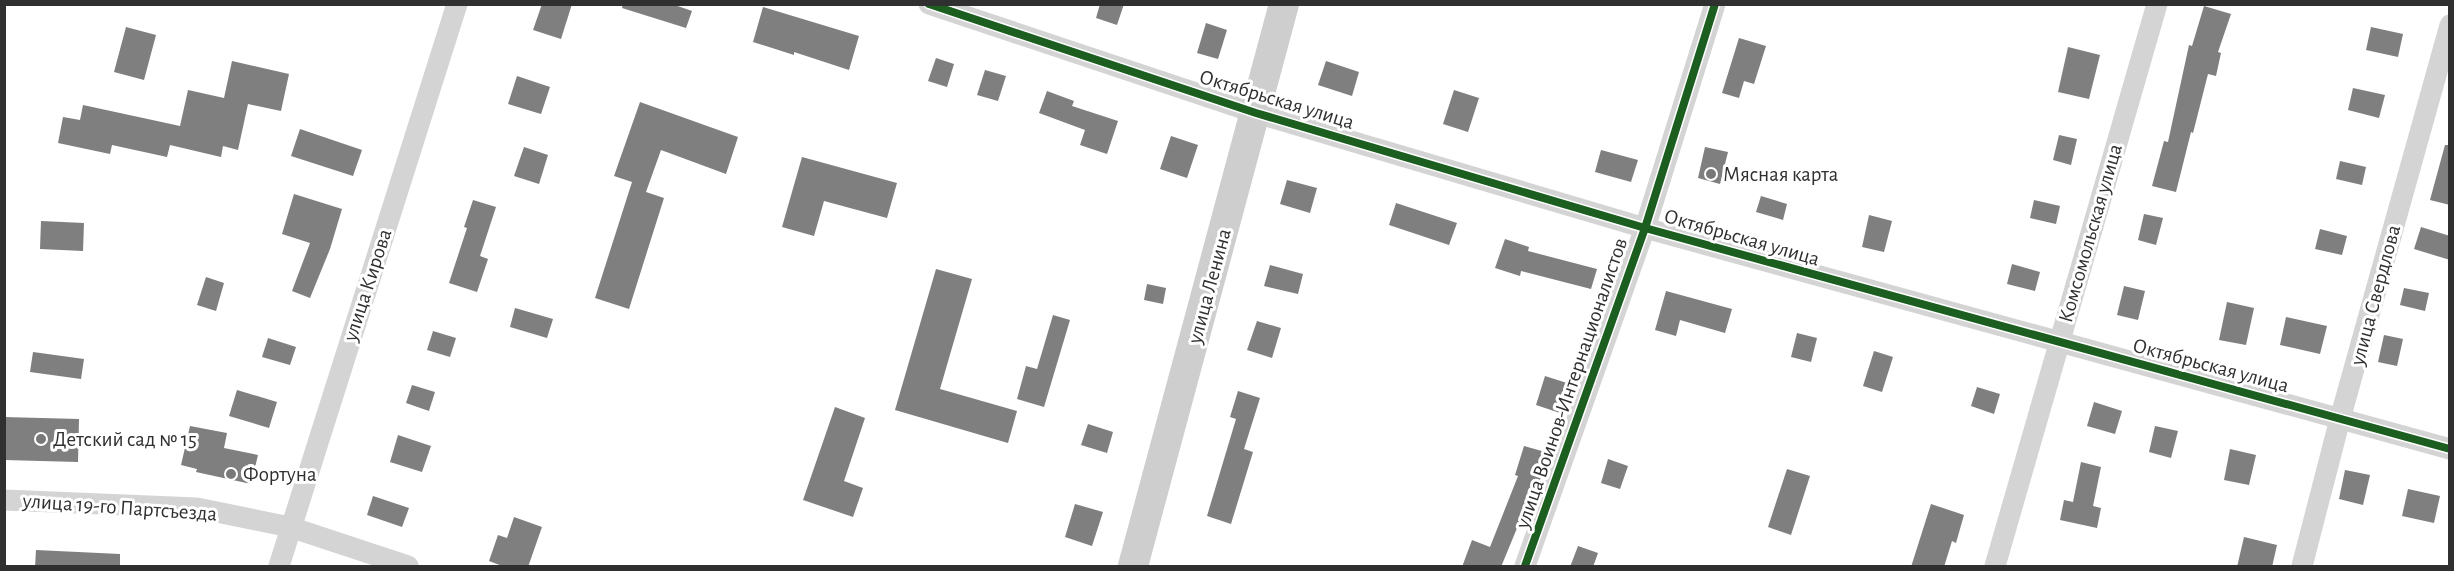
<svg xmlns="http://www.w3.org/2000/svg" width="2454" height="571" viewBox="0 0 2454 571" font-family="'Alegreya Sans',sans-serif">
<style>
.building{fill:#7f7f7f}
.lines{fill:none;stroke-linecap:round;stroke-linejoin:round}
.street{stroke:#d4d4d4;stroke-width:21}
.secondary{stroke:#cecece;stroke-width:30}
.cycleway-casing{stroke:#fff;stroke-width:11}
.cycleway{stroke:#1b5e20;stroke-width:8}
.poi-dot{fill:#787878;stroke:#fff;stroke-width:2}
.labels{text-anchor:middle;stroke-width:6;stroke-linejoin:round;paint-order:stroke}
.street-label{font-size:21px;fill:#303030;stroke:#fff}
.poi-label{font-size:21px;fill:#303030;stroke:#fff;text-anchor:start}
</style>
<rect width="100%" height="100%" fill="#fff"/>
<g class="building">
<polygon points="542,4 572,4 561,39 533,30"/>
<polygon points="623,4 672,4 692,11 686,28 622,8"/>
<polygon points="1100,4 1124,4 1117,25 1096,18"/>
<polygon points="2204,6 2231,14 2218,52 2221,53 2216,76 2208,74 2193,133 2191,132 2176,192 2152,186 2164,141 2168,142 2189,45 2192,46"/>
<polygon points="763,7 859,36 849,70 794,52 794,55 753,42"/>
<polygon points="1206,23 1227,30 1218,59 1197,53"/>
<polygon points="126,27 156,35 144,80 114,72"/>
<polygon points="2371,27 2403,34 2398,57 2366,50"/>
<polygon points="1739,38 1766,46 1754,84 1744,81 1739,98 1722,93"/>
<polygon points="2068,47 2100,55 2089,99 2058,92"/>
<polygon points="936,58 954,64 947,87 928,81"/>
<polygon points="232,61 289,74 281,111 248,104 238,150 223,146 221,157 170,145 167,157 112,145 110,154 58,143 63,117 80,120 83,105 180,126 188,90 224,98"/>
<polygon points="1326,61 1359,72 1352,96 1318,85"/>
<polygon points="985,70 1006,76 998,101 977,95"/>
<polygon points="517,76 550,87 541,114 508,104"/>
<polygon points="2353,88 2385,95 2379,118 2348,110"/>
<polygon points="1454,90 1479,98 1468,132 1443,124"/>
<polygon points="1047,91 1074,101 1072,106 1118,121 1107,154 1080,145 1085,130 1039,113"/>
<polygon points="640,102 738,137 726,174 661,150 646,192 664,198 629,309 595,298 632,182 614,176"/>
<polygon points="300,129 362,150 353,176 291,156"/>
<polygon points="2059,135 2077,139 2071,165 2053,160"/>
<polygon points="1171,136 1198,145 1187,178 1160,169"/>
<polygon points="2445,145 2450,145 2450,205 2430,200"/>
<polygon points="524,147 548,155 539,184 514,176"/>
<polygon points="1705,147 1728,152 1720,184 1698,178"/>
<polygon points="1601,150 1638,160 1631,182 1595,172"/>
<polygon points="802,157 897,183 887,218 824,201 814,236 782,227"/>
<polygon points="2340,161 2366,167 2362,185 2336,179"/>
<polygon points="1287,180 1317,188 1310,213 1280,204"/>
<polygon points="294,194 342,209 330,249 310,298 292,291 310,243 282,234"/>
<polygon points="1761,196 1787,204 1783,220 1756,212"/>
<polygon points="473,200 496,207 480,256 488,259 477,292 449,283 467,228 464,227"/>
<polygon points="2034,200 2060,206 2056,224 2030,218"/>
<polygon points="1396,203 1457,223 1449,245 1389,225"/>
<polygon points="2144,214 2163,218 2156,245 2138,240"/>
<polygon points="1869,215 1892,221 1884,252 1862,247"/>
<polygon points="41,221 84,223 83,251 40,249"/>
<polygon points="2421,227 2450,236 2450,260 2414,249"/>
<polygon points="2320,229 2347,236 2342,255 2315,249"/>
<polygon points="1505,239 1529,247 1528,251 1597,269 1591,289 1521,271 1520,276 1495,268"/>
<polygon points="2012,264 2040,272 2035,291 2007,284"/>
<polygon points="1270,265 1303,274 1298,294 1264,286"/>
<polygon points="936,269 972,279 940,389 1017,411 1008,443 895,410"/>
<polygon points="206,277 224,283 216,311 197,305"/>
<polygon points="1147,284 1166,288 1163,304 1144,300"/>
<polygon points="2124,286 2145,291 2138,320 2117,315"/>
<polygon points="2404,288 2429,293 2425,311 2400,305"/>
<polygon points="1666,291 1732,309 1725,333 1680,320 1676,336 1655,330"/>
<polygon points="2227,302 2254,308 2246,345 2219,340"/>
<polygon points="515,308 553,319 547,338 510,327"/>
<polygon points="1053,315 1070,320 1044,407 1017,399 1026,366 1037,369"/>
<polygon points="2286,317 2327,326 2320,354 2280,345"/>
<polygon points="1257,321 1281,328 1272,358 1247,350"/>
<polygon points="433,331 456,338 450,357 427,350"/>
<polygon points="1797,333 1817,338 1811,362 1791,357"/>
<polygon points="2384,335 2403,339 2397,366 2378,362"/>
<polygon points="268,338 296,347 290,365 262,357"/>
<polygon points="1874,351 1893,357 1882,392 1863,386"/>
<polygon points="33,352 84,359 81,379 30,372"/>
<polygon points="1545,376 1570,384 1560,413 1536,405"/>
<polygon points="412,385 435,392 429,411 406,403"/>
<polygon points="1977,387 2000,394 1994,414 1971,406"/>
<polygon points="237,390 277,402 269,428 229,416"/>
<polygon points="1238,391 1260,398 1244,449 1253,452 1231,524 1207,516 1236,419 1230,417"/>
<polygon points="2094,402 2122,411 2115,434 2087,426"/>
<polygon points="835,407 865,418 844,481 863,488 853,517 803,500"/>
<polygon points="4,417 79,419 78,462 4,460"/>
<polygon points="1088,424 1113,432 1107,453 1081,445"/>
<polygon points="190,426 227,433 224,448 258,455 251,484 196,472 197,469 181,465"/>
<polygon points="2155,426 2178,431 2171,458 2149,452"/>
<polygon points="398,435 431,446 422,472 390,462"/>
<polygon points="1524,446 1549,453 1539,483 1536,482 1501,567 1462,567 1472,540 1490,547 1518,476 1515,475"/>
<polygon points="2230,449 2256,455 2249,485 2224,480"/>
<polygon points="1608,459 1628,466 1620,489 1601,483"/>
<polygon points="2081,462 2101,467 2093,506 2101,508 2097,528 2060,520 2064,500 2073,502"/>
<polygon points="1787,469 1810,476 1791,535 1768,527"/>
<polygon points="2345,470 2370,475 2363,505 2339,499"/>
<polygon points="2408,489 2440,496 2434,523 2402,516"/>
<polygon points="373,496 409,508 402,527 367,515"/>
<polygon points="1075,504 1103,512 1092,546 1065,537"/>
<polygon points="1931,504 1964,515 1956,543 1952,541 1944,567 1911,567"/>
<polygon points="514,517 542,527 528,567 505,567 489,561 498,535 507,538"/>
<polygon points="2244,537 2277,545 2272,567 2237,567"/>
<polygon points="1578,546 1598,553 1593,567 1570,567"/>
<polygon points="36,550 120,554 120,567 35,567"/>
</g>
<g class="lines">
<g class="street">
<polyline points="929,4 1256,113 1645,228 2450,449"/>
<polyline points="4,500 197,508 290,527 408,566"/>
<polyline points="279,566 457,4"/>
<polyline points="1525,566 1645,228 1715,4"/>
<polyline points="1995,566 2157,4"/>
<polyline points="2302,566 2340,419 2450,25"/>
</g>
<polyline class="secondary" points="1133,566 1284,4"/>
<g class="cycleway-casing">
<g id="cycleway">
<polyline points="929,4 1256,113 1645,228 2450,449"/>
<polyline points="1525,566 1645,228 1715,4"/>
</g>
</g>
<use href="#cycleway" class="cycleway"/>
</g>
<g class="poi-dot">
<circle cx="1711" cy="174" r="6"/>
<circle cx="41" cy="439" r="6"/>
<circle cx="231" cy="474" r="6"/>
</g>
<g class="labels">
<g class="street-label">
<text transform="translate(1277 99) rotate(17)" y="7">Октябрьская улица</text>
<text transform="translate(2090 233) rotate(-74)" y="7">Комсомольская улица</text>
<text transform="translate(1742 237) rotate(16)" y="7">Октябрьская улица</text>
<text transform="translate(367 285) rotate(-72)" y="7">улица Кирова</text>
<text transform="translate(1209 286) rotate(-75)" y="7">улица Ленина</text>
<text transform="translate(2375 295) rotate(-75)" y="7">улица Свердлова</text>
<text transform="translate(2211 365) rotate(15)" y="7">Октябрьская улица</text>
<text transform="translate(1571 383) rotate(-71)" y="7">улица Воинов-Интернационалистов</text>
<text transform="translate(120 507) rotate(4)" y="7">улица 19-го Партсъезда</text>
</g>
<g class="poi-label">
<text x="1723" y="181">Мясная карта</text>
<text x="53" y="446">Детский сад № 15</text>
<text x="243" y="481">Фортуна</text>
</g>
</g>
<rect width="2454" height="571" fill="none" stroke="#303030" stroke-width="12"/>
</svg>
